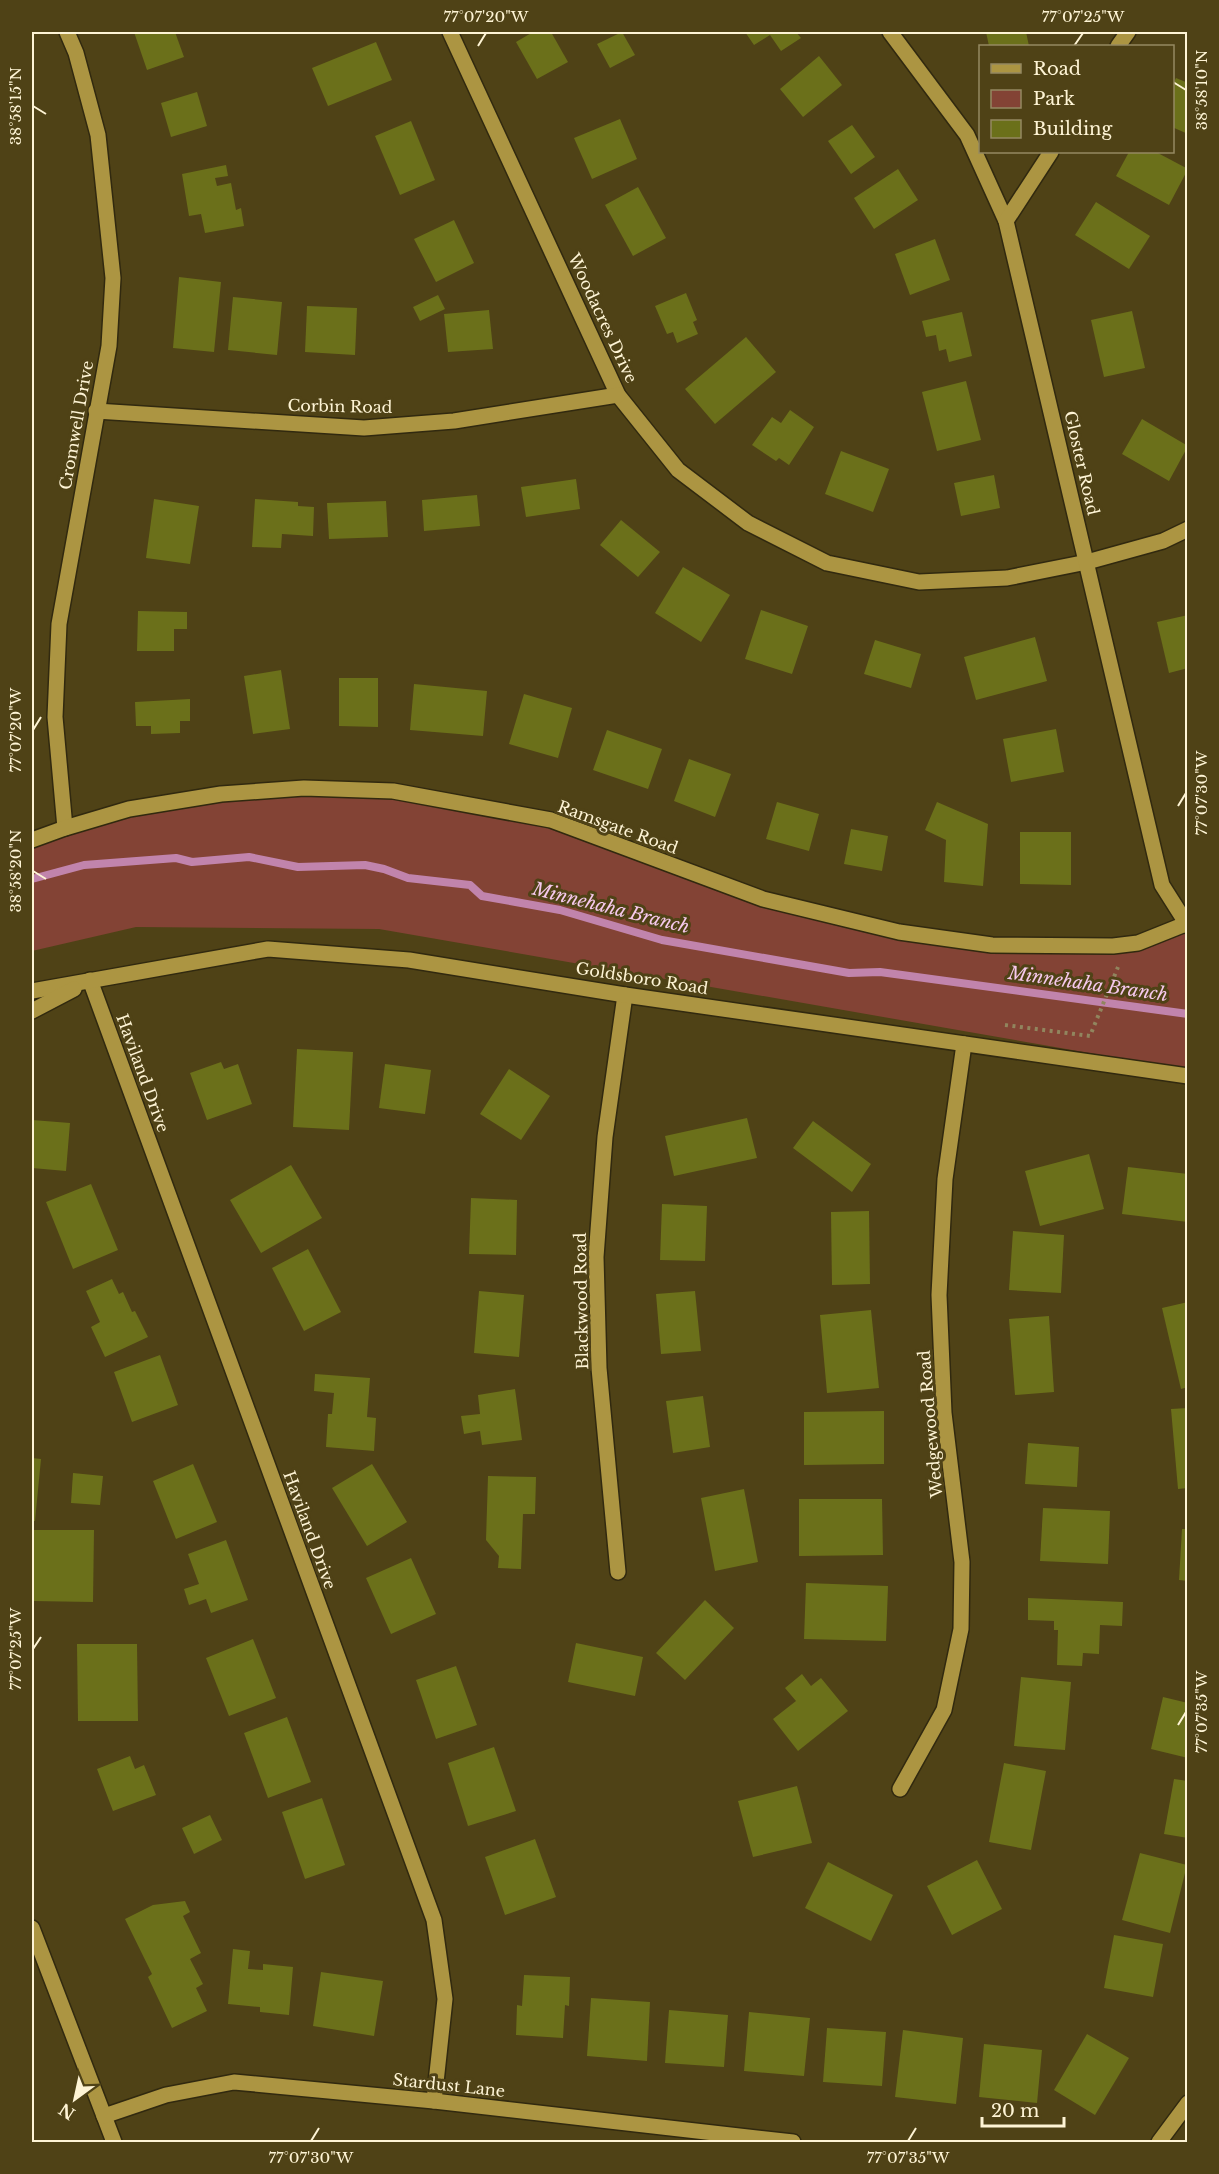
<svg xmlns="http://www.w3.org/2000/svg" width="1219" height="2174" viewBox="0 0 1219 2174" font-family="'Libre Baskerville',serif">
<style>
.green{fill:#834335}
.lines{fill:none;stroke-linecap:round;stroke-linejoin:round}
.stream{stroke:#c184ac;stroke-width:8}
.building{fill:#6b701a}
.minor-casing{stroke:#31290f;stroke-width:18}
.secondary-casing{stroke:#31290f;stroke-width:18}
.path{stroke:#91855e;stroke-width:4;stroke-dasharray:3 4.5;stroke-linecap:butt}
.minor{stroke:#ac9542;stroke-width:15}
.secondary{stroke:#ac9542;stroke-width:15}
.ticks{fill:none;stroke:#fef4d5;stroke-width:2}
.labels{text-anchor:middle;stroke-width:6;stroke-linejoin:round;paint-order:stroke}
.street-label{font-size:16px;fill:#fef4d5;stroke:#4f4216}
.water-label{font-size:18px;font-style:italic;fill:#f6c9ed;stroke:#4f4216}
.neatline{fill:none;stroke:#fef4d5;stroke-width:2}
.ticks-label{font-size:15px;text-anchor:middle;fill:#fef4d5}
</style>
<rect width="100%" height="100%" fill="#4f4216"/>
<polygon class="green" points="393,791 551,820 763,899 899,932 1113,946 1187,923 1187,1070 379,929 136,927 32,951 32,840 221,794"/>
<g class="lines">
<polyline class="stream" points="32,879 84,865 176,858 192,862 249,857 298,867 365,865 384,869 408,878 470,885 482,896 560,910 662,940 849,973 880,972 1188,1014"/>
</g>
<g class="building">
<polygon points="134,32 175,32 184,57 147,70"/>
<polygon points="533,32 551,32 568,62 537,79 516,42"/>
<polygon points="622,32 635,55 610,68 597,44"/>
<polygon points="745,32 796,32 801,38 781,51 770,35 754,45"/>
<polygon points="986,32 1026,32 1029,46 989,46"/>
<polygon points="376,42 392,80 328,106 312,68"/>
<polygon points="819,56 842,85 803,117 780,89"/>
<polygon points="1176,78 1188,83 1188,134 1172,127 1172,86"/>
<polygon points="197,92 207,126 171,137 161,103"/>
<polygon points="620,119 637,159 592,179 574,138"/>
<polygon points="411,121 435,180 400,195 375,136"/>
<polygon points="852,125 875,157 851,174 828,141"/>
<polygon points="1129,152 1156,152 1188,169 1169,205 1116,176"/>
<polygon points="226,165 228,176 215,178 217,186 231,183 236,210 241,208 244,226 205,233 201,214 189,216 182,174"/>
<polygon points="898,169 918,200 874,229 854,198"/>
<polygon points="638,187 666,238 633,256 605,205"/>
<polygon points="1096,202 1150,236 1129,269 1075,235"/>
<polygon points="454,220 474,263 436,282 414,239"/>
<polygon points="935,239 950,280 910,295 895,254"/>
<polygon points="179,277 221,282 214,352 173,348"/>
<polygon points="686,293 697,320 693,322 698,334 677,343 673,332 667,334 655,306"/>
<polygon points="438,295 445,309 420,321 413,307"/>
<polygon points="233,297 282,302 277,355 228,350"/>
<polygon points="307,306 357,308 355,355 305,352"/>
<polygon points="489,310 493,349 448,352 444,314"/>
<polygon points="1132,311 1145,368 1104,377 1091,320"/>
<polygon points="962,312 972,356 949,362 946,349 939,351 936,335 926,337 922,321"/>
<polygon points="746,337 776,372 715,424 685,389"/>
<polygon points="966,381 981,440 937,451 922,392"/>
<polygon points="790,410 814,427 789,465 779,458 776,461 752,445 772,417 781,423"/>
<polygon points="1142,419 1188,446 1169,481 1122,454"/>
<polygon points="841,451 889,469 873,512 825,494"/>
<polygon points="994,475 1000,508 961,516 954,483"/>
<polygon points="576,479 580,509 526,517 521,487"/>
<polygon points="477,495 480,526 424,531 422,500"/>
<polygon points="154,499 199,506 190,564 146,558"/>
<polygon points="255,499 298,502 298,506 314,507 313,536 282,534 281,548 252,547"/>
<polygon points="386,501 388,537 329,539 327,503"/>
<polygon points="621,520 660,552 638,577 600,545"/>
<polygon points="683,567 730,595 701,642 655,613"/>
<polygon points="761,610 808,626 792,674 745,659"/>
<polygon points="138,611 187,612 187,629 174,629 174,651 137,651"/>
<polygon points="1188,615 1188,668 1169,673 1157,622"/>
<polygon points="1035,637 1047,681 976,700 964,657"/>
<polygon points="875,640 921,654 911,688 864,674"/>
<polygon points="281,670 290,729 253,734 244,676"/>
<polygon points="339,678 378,678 378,727 339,726"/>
<polygon points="414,684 487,691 483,736 410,730"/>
<polygon points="524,694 572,708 558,758 509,744"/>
<polygon points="190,699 190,721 180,721 180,733 151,734 151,726 136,726 135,702"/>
<polygon points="1056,729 1064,772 1011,782 1003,739"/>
<polygon points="607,730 662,749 648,789 593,770"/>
<polygon points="689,759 731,774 715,817 674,801"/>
<polygon points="777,802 819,814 809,851 766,839"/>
<polygon points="937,802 988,824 983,886 944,882 946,840 925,830"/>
<polygon points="851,829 888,836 882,871 844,864"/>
<polygon points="1020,832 1071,832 1071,885 1020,884"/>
<polygon points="297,1049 353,1052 349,1130 293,1127"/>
<polygon points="221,1062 224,1069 238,1064 252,1104 207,1120 190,1073"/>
<polygon points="385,1064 431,1070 425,1114 379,1108"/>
<polygon points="509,1069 550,1096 521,1140 480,1114"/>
<polygon points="747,1118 757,1158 674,1176 665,1136"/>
<polygon points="32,1120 70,1123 66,1171 32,1168"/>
<polygon points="813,1121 871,1164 852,1192 793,1148"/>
<polygon points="1089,1154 1104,1209 1040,1226 1025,1171"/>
<polygon points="291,1165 322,1218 261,1253 230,1200"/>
<polygon points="1128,1167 1188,1174 1188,1222 1122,1214"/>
<polygon points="91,1184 118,1250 73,1269 46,1202"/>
<polygon points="471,1198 517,1200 516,1255 469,1254"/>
<polygon points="662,1204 707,1206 705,1261 660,1260"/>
<polygon points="869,1211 870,1284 832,1285 831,1212"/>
<polygon points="1013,1231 1064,1235 1061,1293 1009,1290"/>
<polygon points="308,1249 341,1312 304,1331 272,1268"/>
<polygon points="112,1279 119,1294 123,1292 132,1312 135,1311 148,1337 105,1357 91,1327 100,1322 86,1291"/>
<polygon points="479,1291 524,1295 519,1357 474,1353"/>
<polygon points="695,1291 701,1351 661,1354 656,1294"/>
<polygon points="1188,1302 1188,1387 1181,1389 1162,1308"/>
<polygon points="871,1310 879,1388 827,1393 820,1315"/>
<polygon points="1049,1316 1054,1392 1015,1395 1009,1319"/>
<polygon points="160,1355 178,1405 132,1422 114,1372"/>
<polygon points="315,1374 370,1378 367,1417 376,1418 374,1451 326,1447 328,1414 332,1414 334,1393 314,1391"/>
<polygon points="515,1389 522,1440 482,1445 480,1431 464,1434 461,1416 480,1414 478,1395"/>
<polygon points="703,1396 710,1447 673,1453 666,1401"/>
<polygon points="1188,1408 1188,1488 1178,1489 1171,1409"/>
<polygon points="884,1411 884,1464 804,1465 804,1412"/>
<polygon points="1028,1443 1079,1447 1077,1487 1025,1484"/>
<polygon points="32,1458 41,1459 35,1521 32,1521"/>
<polygon points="193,1464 217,1522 176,1539 153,1481"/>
<polygon points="372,1464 407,1522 367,1546 332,1488"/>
<polygon points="73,1473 103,1476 100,1505 71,1503"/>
<polygon points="488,1476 536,1477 535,1514 523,1514 521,1569 498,1568 499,1556 486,1540"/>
<polygon points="744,1489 758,1562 715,1571 701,1498"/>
<polygon points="799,1499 882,1499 883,1555 799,1556"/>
<polygon points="1043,1508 1110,1511 1108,1564 1040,1561"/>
<polygon points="1182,1529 1188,1529 1188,1581 1179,1580"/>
<polygon points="32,1530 94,1530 93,1602 32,1601"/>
<polygon points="226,1540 248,1600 211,1613 206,1599 189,1605 184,1589 199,1584 188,1554"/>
<polygon points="411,1558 436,1614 391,1634 366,1578"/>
<polygon points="806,1583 888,1586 886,1641 804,1639"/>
<polygon points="1028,1598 1123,1602 1122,1626 1100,1625 1099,1654 1083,1653 1082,1666 1057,1665 1058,1630 1054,1630 1054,1621 1028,1620"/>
<polygon points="705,1600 734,1628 685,1680 656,1653"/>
<polygon points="253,1639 276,1698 229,1716 206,1658"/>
<polygon points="576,1643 643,1657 635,1696 568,1682"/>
<polygon points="77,1644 137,1644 138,1721 78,1721"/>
<polygon points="456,1666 477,1725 436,1739 416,1680"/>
<polygon points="802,1674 811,1686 821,1678 848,1711 798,1751 773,1719 796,1701 785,1688"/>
<polygon points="1021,1677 1071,1682 1065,1750 1014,1746"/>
<polygon points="1163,1697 1188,1703 1188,1758 1151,1749"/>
<polygon points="287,1717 311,1782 268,1798 244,1733"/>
<polygon points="494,1747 516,1811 468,1826 448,1763"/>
<polygon points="130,1756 135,1769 144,1765 156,1795 113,1811 97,1769"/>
<polygon points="1004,1763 1046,1771 1031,1850 989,1842"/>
<polygon points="1174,1779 1188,1781 1188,1838 1164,1834"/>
<polygon points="797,1786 812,1843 753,1857 738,1801"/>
<polygon points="322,1798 345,1865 305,1879 282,1812"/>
<polygon points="210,1815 222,1840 194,1854 182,1828"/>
<polygon points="535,1839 556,1897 505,1915 485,1857"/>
<polygon points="1140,1853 1187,1865 1170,1933 1122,1920"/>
<polygon points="977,1860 1002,1909 952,1935 927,1886"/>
<polygon points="828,1862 893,1895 871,1941 805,1908"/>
<polygon points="185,1901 190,1912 183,1916 201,1953 190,1959 203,1984 196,1988 207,2011 172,2028 148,1977 152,1974 125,1919 153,1905"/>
<polygon points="1114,1935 1163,1944 1153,1997 1104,1988"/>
<polygon points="233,1949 250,1951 248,1969 263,1970 263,1964 293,1967 289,2015 260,2012 260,2007 228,2004"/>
<polygon points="321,1972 383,1981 374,2036 313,2026"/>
<polygon points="524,1975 570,1977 569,2006 565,2005 563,2038 516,2035 517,2005 522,2006"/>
<polygon points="591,1998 650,2002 647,2061 587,2056"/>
<polygon points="669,2010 728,2015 724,2067 665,2063"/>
<polygon points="749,2012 810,2018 804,2076 744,2071"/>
<polygon points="827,2028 886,2032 882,2086 823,2082"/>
<polygon points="903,2030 963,2038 956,2104 895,2097"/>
<polygon points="1087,2034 1129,2058 1095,2115 1054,2090"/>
<polygon points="984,2044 1042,2050 1037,2103 979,2097"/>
</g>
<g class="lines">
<g class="minor-casing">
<g id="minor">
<polyline points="450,32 618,395 678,470 748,523 827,563 919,582 1007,578 1087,562 1163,541 1188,529"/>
<polyline points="890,32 967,135 1006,221 1162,885 1188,926"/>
<polyline points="1118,46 1128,32"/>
<polyline points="1006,221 1051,152"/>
<polyline points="96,411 364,428 454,421 618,395"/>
<polyline points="65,828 55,717 59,624 109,346 113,278 98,135 76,53 67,32"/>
<polyline points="32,840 65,828 129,809 221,794 304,788 393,791 551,820 763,899 899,932 992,945 1113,946 1138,943 1188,923"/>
<polyline points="90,980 434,1920 445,1999 434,2101"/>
<polyline points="618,1572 599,1368 596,1257 605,1137 625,995"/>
<polyline points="900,1789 944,1710 961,1629 962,1562 944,1413 939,1295 945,1179 964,1044"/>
<polyline points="32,1928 114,2142"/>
<polyline points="104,2116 166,2095 234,2082 434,2101 793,2142"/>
<polyline points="1159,2142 1188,2103"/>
</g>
</g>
<g class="secondary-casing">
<g id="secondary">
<polyline points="32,991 268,949 409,960 625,995 1188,1076"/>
<polyline points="32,1011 74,989"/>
</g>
</g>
<polyline class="path" points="1005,1025 1090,1036 1118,967"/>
<use href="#minor" class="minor"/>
<use href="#secondary" class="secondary"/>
</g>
<path class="ticks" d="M 478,46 L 486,33M 1074,46 L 1083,33M 1173,82 L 1186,90M 33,106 L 46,114M 33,730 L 41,717M 1178,806 L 1186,793M 33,871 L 46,879M 33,1649 L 41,1637M 1178,1725 L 1186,1712M 311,2141 L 319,2128M 908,2141 L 916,2128"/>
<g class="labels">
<g class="street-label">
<text transform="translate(603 318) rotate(65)" y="6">Woodacres Drive</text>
<text transform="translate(340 406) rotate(1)" y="6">Corbin Road</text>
<text transform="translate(76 425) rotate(-80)" y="6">Cromwell Drive</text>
<text transform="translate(1082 463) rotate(77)" y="6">Gloster Road</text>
<text transform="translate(618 827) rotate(20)" y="6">Ramsgate Road</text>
<text transform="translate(642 978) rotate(9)" y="6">Goldsboro Road</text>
<text transform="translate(143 1073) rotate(70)" y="6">Haviland Drive</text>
<text transform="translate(581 1301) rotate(-91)" y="6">Blackwood Road</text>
<text transform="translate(930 1424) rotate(-95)" y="6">Wedgewood Road</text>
<text transform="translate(310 1530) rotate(70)" y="6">Haviland Drive</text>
<text transform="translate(449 2085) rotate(6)" y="6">Stardust Lane</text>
</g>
<g class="water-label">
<text transform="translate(611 908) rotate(14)" y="6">Minnehaha Branch</text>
<text transform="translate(1088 984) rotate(8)" y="6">Minnehaha Branch</text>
</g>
</g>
<rect width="1219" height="2174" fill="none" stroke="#4f4216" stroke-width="66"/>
<rect x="979" y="45" width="195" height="108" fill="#4f4216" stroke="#958962" stroke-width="1.5"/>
<rect x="991" y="64" width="30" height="9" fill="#ac9542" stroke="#958962" stroke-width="1.5"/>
<text x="1033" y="75" font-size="18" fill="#fef4d5">Road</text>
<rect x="991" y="90" width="30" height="18" fill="#834335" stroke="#958962" stroke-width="1.5"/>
<text x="1033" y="105" font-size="18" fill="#fef4d5">Park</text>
<rect x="991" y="120" width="30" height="18" fill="#6b701a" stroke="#958962" stroke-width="1.5"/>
<text x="1033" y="135" font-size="18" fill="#fef4d5">Building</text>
<g transform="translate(75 2099) rotate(213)" stroke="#4f4216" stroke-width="4.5" paint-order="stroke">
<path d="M0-4.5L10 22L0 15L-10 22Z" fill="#fef4d5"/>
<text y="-9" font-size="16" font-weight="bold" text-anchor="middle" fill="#fef4d5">N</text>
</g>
<path d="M982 2117v9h82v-9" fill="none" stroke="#fef4d5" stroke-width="3"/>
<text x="991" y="2117" font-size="18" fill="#fef4d5" stroke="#4f4216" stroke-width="4.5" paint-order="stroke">20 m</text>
<rect x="33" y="33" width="1153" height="2108" class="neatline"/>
<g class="ticks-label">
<text x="486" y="22">77°07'20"W</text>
<text x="1083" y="22">77°07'25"W</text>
<text transform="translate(1202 90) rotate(-90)" y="5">38°58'10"N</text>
<text transform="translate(16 106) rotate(-90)" y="5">38°58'15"N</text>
<text transform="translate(16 730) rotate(-90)" y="5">77°07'20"W</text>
<text transform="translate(1202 793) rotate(-90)" y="5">77°07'30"W</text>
<text transform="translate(16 871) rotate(-90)" y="5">38°58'20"N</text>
<text transform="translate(16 1649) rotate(-90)" y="5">77°07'25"W</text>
<text transform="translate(1202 1712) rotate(-90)" y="5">77°07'35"W</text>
<text x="311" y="2163">77°07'30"W</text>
<text x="908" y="2163">77°07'35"W</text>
</g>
</svg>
